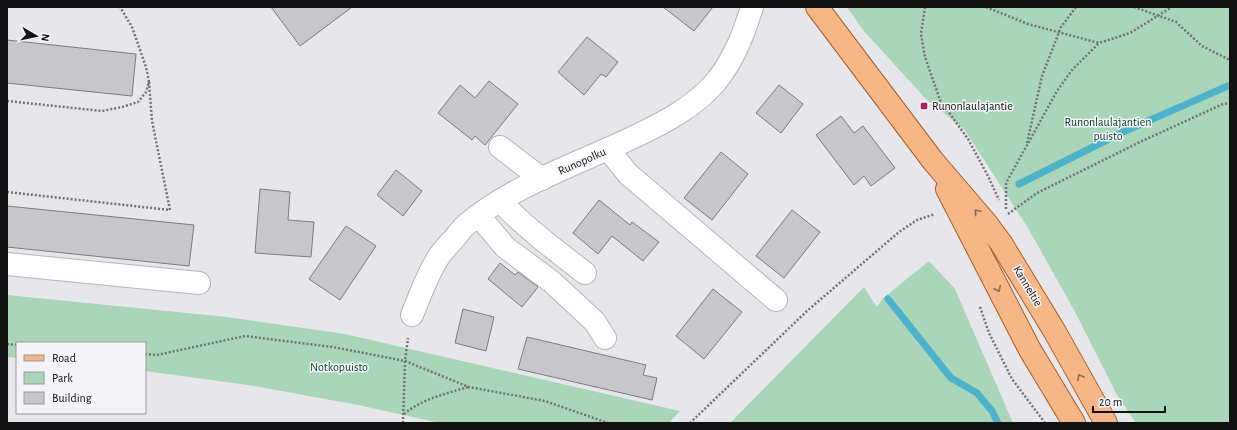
<svg xmlns="http://www.w3.org/2000/svg" width="1237" height="430" viewBox="0 0 1237 430" font-family="'Alegreya Sans',sans-serif">
<style>
.green{fill:#a9d6b9}
.lines{fill:none;stroke-linecap:round;stroke-linejoin:round}
.stream{stroke:#4eb3ca;stroke-width:7}
.building{fill:#c7c7cb;stroke:#7d7d80}
.minor-casing{stroke:#b6b6ba;stroke-width:24}
.major-casing{stroke:#a35d28;stroke-width:24}
.path{stroke:#737375;stroke-width:2.5;stroke-dasharray:2 2;stroke-linecap:butt}
.minor{stroke:#fff;stroke-width:22}
.major{stroke:#f7b685;stroke-width:22}
.oneway{stroke:#906c51}
.poi-dot{fill:#ad1f5a;stroke:#f4f4f8;stroke-width:1.5}
.labels{text-anchor:middle;stroke-width:3;stroke-linejoin:round;paint-order:stroke}
.poi-label{font-size:12px;fill:#111112;stroke:#f4f4f8;text-anchor:start}
.park-label{font-size:12px;fill:#003f23;stroke:#f4f4f8}
.street-label{font-size:12px;fill:#111112;stroke:#f4f4f8}
</style>
<rect width="100%" height="100%" fill="#e7e7eb"/>
<g class="green">
<polygon points="847,7 1230,7 1230,423 1136,423 1117,395 1074,310 1028,228 964,129 925,98 863,30"/>
<polygon points="929,261 955,289 1013,423 730,423 864,287 877,307 883,298"/>
<polygon points="7,295 227,317 345,334 680,411 669,423 440,423 358,405 248,385 145,371 145,343 17,343 17,358 7,357"/>
</g>
<g class="lines">
<g class="stream">
<polyline points="1019,184 1123,132 1230,85"/>
<polyline points="888,299 951,378 977,393 992,411 998,423"/>
</g>
</g>
<g class="building">
<polygon points="271,7 352,7 300,46"/>
<polygon points="663,7 713,7 694,31"/>
<polygon points="587,37 618,62 606,77 601,74 584,95 558,72"/>
<polygon points="7,40 136,54 132,96 7,83"/>
<polygon points="489,81 518,104 485,145 475,136 472,140 438,113 460,85 475,98"/>
<polygon points="779,85 803,104 781,133 756,113"/>
<polygon points="841,116 854,133 863,126 895,168 871,186 864,176 854,185 816,135"/>
<polygon points="721,152 748,174 712,220 684,198"/>
<polygon points="396,170 422,191 403,216 377,195"/>
<polygon points="260,189 290,192 288,220 314,222 311,257 255,253"/>
<polygon points="599,200 630,225 632,222 659,242 643,261 612,236 598,254 573,233"/>
<polygon points="7,206 194,225 189,266 7,247"/>
<polygon points="792,210 820,232 784,278 756,256"/>
<polygon points="346,226 376,246 340,300 309,279"/>
<polygon points="500,263 515,275 518,272 538,287 522,307 488,279"/>
<polygon points="713,289 742,312 704,359 676,336"/>
<polygon points="463,309 494,317 486,351 455,343"/>
<polygon points="527,337 646,365 643,375 657,378 652,400 518,369"/>
</g>
<g class="lines">
<g class="minor-casing">
<g id="minor">
<polyline points="500,147 542,179"/>
<polyline points="608,149 628,174 776,300"/>
<path d="M 500,201 C 527,229 554,249 585,273"/>
<polyline points="479,216 505,247 552,282 595,322 605,338"/>
<polyline points="7,264 199,283"/>
<path d="M 412,315 C 420,296 428,272 440,255 C 444,249 449,244 454,239 C 458,234 461,229 466,225 C 512,185 583,162 638,135 C 665,122 692,108 713,85 C 732,64 744,34 752,7"/>
</g>
</g>
<g class="major-casing">
<g id="major">
<polyline points="817,7 933,161 987,224 1001,243 1055,332 1106,423"/>
<polyline points="947,189 1030,350 1074,423"/>
</g>
</g>
<g class="path">
<polyline points="925,7 921,34 925,57 940,100 968,139 988,176 999,200"/>
<polyline points="986,7 1028,24 1099,43 1130,33 1172,7"/>
<polyline points="1134,7 1176,22 1202,46 1230,60"/>
<polyline points="7,101 102,111 122,107 138,102 146,92 149,82 146,67 132,27 120,7"/>
<polyline points="1027,143 1042,76 1061,27 1076,7"/>
<polyline points="7,192 170,210 152,121 149,82"/>
<polyline points="1006,209 1006,183 1057,91 1072,70 1099,43"/>
<polyline points="1008,214 1037,193 1142,141 1223,104 1230,103"/>
<polyline points="980,307 989,333 1012,379 1045,423"/>
<polyline points="7,344 17,345"/>
<polyline points="145,354 157,355 245,336 333,347 405,361 469,387 545,401 608,423"/>
<path d="M 404,414 C 422,399 445,394 468,387"/>
<polyline points="403,423 405,361 408,338"/>
<polyline points="690,423 807,311 899,232 917,220 935,214"/>
</g>
<use href="#minor" class="minor"/>
<use href="#major" class="major"/>
</g>
<defs><path id="oneway-chevron" d="M-2-3.5L2.5 0L-2 3.5" fill="none" stroke-width="1.6" stroke-linecap="round" stroke-linejoin="round"/></defs>
<g class="oneway">
<use href="#oneway-chevron" transform="translate(977 212) rotate(-131)"/>
<use href="#oneway-chevron" transform="translate(998 289) rotate(63)"/>
<use href="#oneway-chevron" transform="translate(1080 377) rotate(-119)"/>
</g>
<rect class="poi-dot" x="920" y="102" width="8" height="8" rx="2"/>
<g class="labels">
<g class="poi-label">
<text x="932" y="110">Runonlaulajantie</text>
</g>
<g class="park-label">
<text x="1108" y="126">Runonlaulajantien<tspan x="1108" dy="14">puisto</tspan></text>
<text x="339" y="371">Notkopuisto</text>
</g>
<g class="street-label">
<text transform="translate(582 161) rotate(-24)" y="4">Runopolku</text>
<text transform="translate(1028 286) rotate(59)" y="4">Kanneltie</text>
</g>
</g>
<rect width="1237" height="430" fill="none" stroke="#111112" stroke-width="16"/>
<rect x="16" y="342" width="130" height="72" fill="#f4f4f8" stroke="#99999c"/>
<rect x="24" y="355" width="20" height="6" fill="#f7b685" stroke="#99999c"/>
<text x="52" y="362" font-size="12" fill="#111112">Road</text>
<rect x="24" y="372" width="20" height="12" fill="#a9d6b9" stroke="#99999c"/>
<text x="52" y="382" font-size="12" fill="#111112">Park</text>
<rect x="24" y="392" width="20" height="12" fill="#c7c7cb" stroke="#99999c"/>
<text x="52" y="402" font-size="12" fill="#111112">Building</text>
<g transform="translate(36 36) rotate(99)" stroke="#f4f4f8" stroke-width="3" paint-order="stroke">
<path d="M0-3L7 15L0 10L-7 15Z" fill="#111112"/>
<text y="-6" font-size="11" font-weight="bold" text-anchor="middle" fill="#111112">N</text>
</g>
<path d="M1093 406v6h72v-6" fill="none" stroke="#111112" stroke-width="2"/>
<text x="1099" y="406" font-size="12" fill="#111112" stroke="#f4f4f8" stroke-width="3" paint-order="stroke">20 m</text>
</svg>
